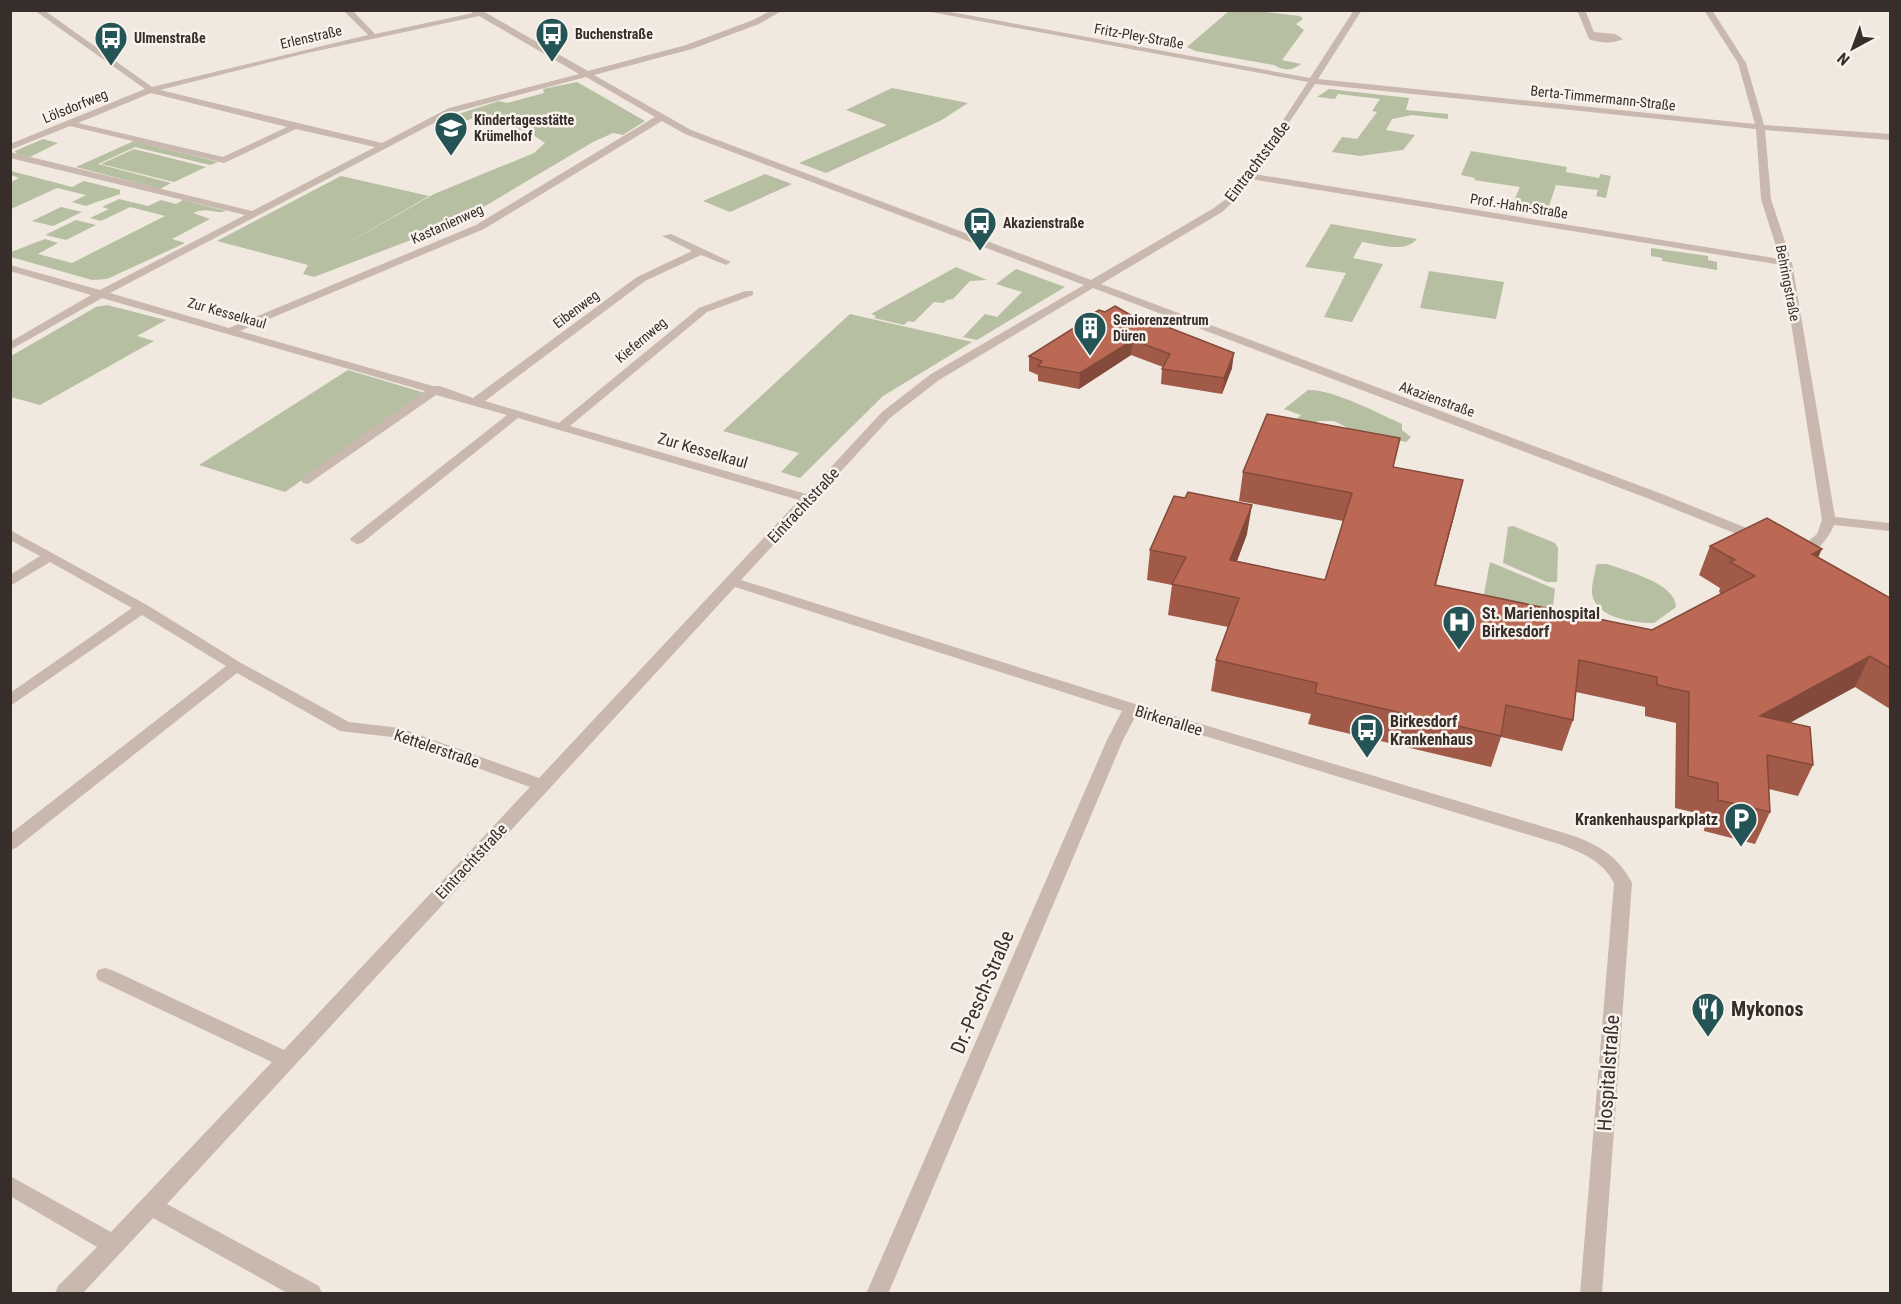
<svg xmlns="http://www.w3.org/2000/svg" width="1901" height="1304" viewBox="0 0 1901 1304" font-family="'Roboto Condensed',sans-serif">
<style>
.green{fill:#b6bfa1}
.lines{fill:none;stroke-linecap:round;stroke-linejoin:round}
.street{fill:#c8b8ad;fill-rule:evenodd}
.wall{fill:#a15a48}
.shaded-wall{fill:#834a3b}
.building{fill:#bb6954;stroke:#834a3b;stroke-width:1.5}
.labels{text-anchor:middle;stroke-width:5;stroke-linejoin:round;paint-order:stroke}
.far-poi-label{font-size:14px;font-weight:bold;fill:#372e2b;stroke:#f9f2ec;text-anchor:start}
.far-street-label{font-size:14px;fill:#372e2b;stroke:#f9f2ec}
.street-label{font-size:16px;fill:#372e2b;stroke:#f9f2ec}
.poi-label{font-size:16px;font-weight:bold;fill:#372e2b;stroke:#f9f2ec;text-anchor:start}
.near-street-label{font-size:20px;fill:#372e2b;stroke:#f9f2ec}
.near-poi-label{font-size:20px;font-weight:bold;fill:#372e2b;stroke:#f9f2ec;text-anchor:start}
</style>
<rect width="100%" height="100%" fill="#f1e8e0"/>
<g class="green">
<path d="M 1229,11 L 1257,11 L 1300,16 L 1303,19 L 1296,24 L 1304,30 L 1282,60 L 1301,64 C 1292,71 1284,71 1274,65 L 1195,51 L 1187,47 Z"/>
<path d="M 577,82 L 645,121 L 623,135 L 613,133 L 593,142 L 458,222 L 314,277 L 303,274 L 308,265 L 217,241 L 341,176 L 429,196 L 334,251 L 434,194 L 534,153 L 545,143 L 530,133 L 483,117 C 470,117 455,126 441,129 L 436,125 L 458,114 L 499,101 L 507,103 L 544,93 L 543,89 Z"/>
<polygon points="892,88 968,103 940,121 826,173 799,163 887,125 846,110"/>
<polygon points="1329,89 1409,98 1406,110 1448,114 1448,119 1412,115 1392,119 1386,130 1415,135 1403,150 1360,156 1332,152 1342,137 1357,139 1377,112 1372,111 1380,99 1338,94 1335,99 1317,97"/>
<polygon points="43,139 58,143 30,157 17,154 15,151"/>
<polygon points="134,141 218,162 210,165 135,147 98,164 171,183 160,189 76,167"/>
<polygon points="134,149 206,167 174,182 101,164"/>
<polygon points="1471,151 1567,167 1566,172 1599,178 1600,174 1611,176 1606,198 1596,196 1598,190 1556,185 1548,209 1531,206 1530,209 1512,205 1520,187 1474,180 1475,178 1461,175"/>
<path d="M 11,171 L 72,187 L 84,181 L 120,190 L 120,194 C 108,199 97,201 86,206 L 72,202 L 86,195 L 57,188 L 11,209 L 11,182 L 19,178 L 11,175 Z"/>
<polygon points="765,174 792,184 730,212 703,201"/>
<path d="M 119,199 L 148,206 L 161,200 L 176,204 L 183,200 L 226,211 C 215,215 209,206 193,213 L 210,219 L 172,239 L 185,243 L 107,279 L 92,280 L 11,257 L 11,252 L 45,239 L 58,243 L 38,254 L 72,263 L 165,216 L 130,207 L 101,221 L 90,218 L 109,209 L 102,207 Z"/>
<polygon points="61,207 82,212 53,226 32,221"/>
<polygon points="76,220 96,225 66,240 45,235"/>
<path d="M 1331,224 L 1417,239 C 1405,254 1378,244 1362,242 L 1353,258 L 1383,264 L 1352,322 L 1324,317 L 1346,273 L 1305,267 Z"/>
<polygon points="1651,248 1708,256 1708,260 1717,262 1717,270 1662,261 1662,258 1651,256"/>
<polygon points="956,267 987,280 970,281 953,299 947,300 943,303 934,302 914,322 908,321 904,325 874,318 876,316 871,314"/>
<polygon points="1016,269 1065,287 977,340 963,337 985,314 997,317 1022,292 996,284"/>
<polygon points="1429,271 1504,282 1496,319 1420,308"/>
<polygon points="107,305 166,320 137,336 154,341 40,405 11,397 11,356 96,307"/>
<polygon points="850,314 972,342 883,396 800,478 781,472 799,453 723,431"/>
<polygon points="348,370 425,393 285,492 199,465"/>
<path d="M 1308,390 C 1332,389 1378,413 1402,424 L 1402,430 L 1411,437 L 1406,442 L 1348,431 L 1346,427 L 1334,421 L 1319,421 L 1311,425 L 1293,422 L 1301,415 L 1284,409 Z"/>
<polygon points="1513,526 1555,543 1558,548 1557,582 1547,582 1503,563 1508,527"/>
<polygon points="1490,562 1555,589 1552,616 1481,609"/>
<path d="M 1599,564 L 1607,564 C 1626,571 1676,583 1676,607 L 1654,623 C 1636,623 1596,619 1592,594 C 1591,586 1595,574 1596,565 Z"/>
</g>
<g class="lines">
<g class="street">
<path d="M 34,10 L 44,10 L 152,87 L 368,35 L 343,10 L 352,10 L 375,34 L 473,13 L 470,10 L 481,10 L 588,71 L 686,45 L 753,20 L 772,10 L 783,10 L 759,24 L 692,49 L 594,75 L 691,130 L 1091,280 L 1214,208 L 1226,199 L 1278,128 L 1308,82 L 920,10 L 940,10 L 1310,78 L 1354,10 L 1362,10 L 1318,79 L 1755,124 L 1738,63 L 1704,10 L 1712,10 L 1746,63 L 1764,125 L 1890,134 L 1890,140 L 1765,130 L 1771,199 L 1792,263 L 1835,517 L 1890,523 L 1890,531 L 1834,525 C 1829,538 1811,562 1794,558 L 1792,555 L 1817,534 L 1822,520 L 1782,265 L 1250,179 L 1232,203 L 1222,212 L 1101,284 L 1662,494 L 1764,535 L 1766,538 L 1764,541 L 1754,541 L 1652,500 L 1093,288 L 939,380 L 890,418 L 741,580 L 1164,713 L 1571,835 C 1599,845 1618,856 1632,883 L 1602,1294 L 1580,1294 L 1614,883 C 1603,861 1581,852 1559,844 L 1136,715 L 1123,740 L 888,1294 L 866,1294 L 1107,740 L 1122,711 L 735,587 L 167,1204 L 319,1286 L 322,1294 L 289,1294 L 153,1218 L 82,1294 L 55,1294 L 58,1286 L 97,1247 L 10,1196 L 10,1176 L 111,1232 L 272,1062 L 98,980 L 96,975 L 98,970 L 105,968 L 112,970 L 284,1050 L 530,787 L 392,737 L 340,731 L 237,673 L 16,848 L 10,850 L 10,834 L 226,666 L 142,615 L 10,706 L 10,693 L 132,608 L 50,562 L 10,586 L 10,575 L 40,556 L 10,540 L 10,530 L 147,605 L 241,663 L 349,722 L 400,728 L 539,778 L 799,500 L 518,418 L 362,543 L 357,544 L 350,540 L 352,537 L 507,415 L 436,395 L 308,484 L 303,483 L 301,480 L 303,477 L 425,391 L 102,298 L 10,350 L 10,342 L 91,295 L 10,271 L 10,265 L 100,290 L 245,215 L 10,158 L 10,152 L 252,211 L 375,147 L 296,129 L 224,163 L 70,126 L 10,150 L 10,144 L 145,89 ZM 479,16 L 579,74 L 449,108 L 382,143 L 160,90 L 307,53 ZM 586,77 L 655,117 L 476,225 L 229,328 L 110,293 L 455,112 ZM 1315,84 L 1756,129 L 1761,199 L 1780,259 L 1254,174 ZM 151,93 L 287,127 L 223,157 L 78,123 ZM 662,121 L 685,134 L 1084,285 L 931,374 L 882,412 L 806,494 L 570,426 L 707,312 L 753,295 L 753,291 L 745,291 L 699,308 L 559,423 L 485,401 L 645,281 L 701,255 L 726,265 L 731,262 L 671,234 L 662,236 L 692,251 L 637,277 L 473,398 L 440,386 L 433,386 L 240,331 L 484,229 Z"/>
<path d="M 1577,10 L 1585,10 L 1594,32 L 1615,34 L 1623,39 C 1614,44 1599,43 1589,39 Z"/>
</g>
</g>
<g class="wall">
<polygon points="1105,312 1134,317 1232,368 1222,394 1161,384 1162,369 1163,367 1131,355 1079,389 1038,381 1038,375 1029,371 1029,356 1075,328 1075,324"/>
<polygon points="1394,467 1456,509 1436,585 1652,630 1722,594 1719,592 1720,588 1699,575 1710,546 1818,557 1890,598 1890,709 1855,687 1790,722 1813,765 1798,796 1769,789 1770,812 1755,844 1704,831 1705,815 1675,808 1676,723 1645,716 1645,707 1576,692 1573,720 1562,751 1501,737 1491,767 1308,724 1311,714 1211,691 1216,660 1228,627 1168,615 1172,585 1147,580 1150,550 1247,534 1237,561 1325,580 1343,521 1239,501 1243,472"/>
</g>
<g class="shaded-wall">
<polygon points="1133,340 1131,355 1079,389 1080,373"/>
<polygon points="1234,353 1232,368 1222,394 1224,378"/>
<polygon points="1463,480 1456,509 1427,615"/>
<polygon points="1252,505 1247,534 1226,590 1230,560"/>
<polygon points="1822,549 1809,578 1812,554"/>
<polygon points="1870,656 1855,687 1746,747 1760,716"/>
</g>
<g class="building">
<polygon points="1115,306 1134,317 1137,315 1234,353 1224,378 1162,369 1170,354 1133,340 1080,373 1038,366 1042,361 1029,356 1077,326 1075,324 1099,310 1105,312"/>
<polygon points="1267,414 1400,438 1393,467 1463,480 1435,585 1652,630 1755,576 1730,562 1735,560 1710,546 1767,518 1822,549 1812,554 1890,598 1890,668 1870,656 1760,716 1810,727 1813,765 1767,755 1770,812 1718,800 1718,783 1688,776 1689,692 1657,685 1657,677 1579,660 1573,720 1506,705 1501,736 1315,693 1317,683 1216,660 1239,598 1172,584 1186,557 1150,550 1174,496 1185,498 1188,492 1252,505 1230,560 1325,580 1352,493 1243,472"/>
</g>
<defs>
<g id="bus-pin" transform="scale(1.725)"><path d="M0 17L-7.5 6A9.5 9.5 0 1 1 7.5 6Z" fill="#245455" stroke="#f9f2ec"/><path d="M-5-6H5V4H4V6H2V4H-2V6H-4V4H-5ZM-3.5-4V0h7V-4ZM-3.5 1.2v1.5H-2V1.2ZM2 1.2v1.5H3.5V1.2Z" fill="#fff"/></g>
<g id="school-pin" transform="scale(1.725)"><path d="M0 17L-7.5 6A9.5 9.5 0 1 1 7.5 6Z" fill="#245455" stroke="#f9f2ec"/><path d="M0-5L7-2L0 1L-7-2ZM-4 1L0 2.5L4 1V4Q0 6-4 4Z" fill="#fff"/></g>
<g id="building-pin" transform="scale(1.725)"><path d="M0 17L-7.5 6A9.5 9.5 0 1 1 7.5 6Z" fill="#245455" stroke="#f9f2ec"/><path d="M-4-6H4V6H1V3H-1V6H-4ZM-2.5-4.3h1.7v1.8h-1.7ZM.8-4.3h1.7v1.8H.8ZM-2.5-1h1.7V.8h-1.7ZM.8-1h1.7V.8H.8Z" fill="#fff"/></g>
<g id="hospital-pin" transform="scale(1.725)"><path d="M0 17L-7.5 6A9.5 9.5 0 1 1 7.5 6Z" fill="#245455" stroke="#f9f2ec"/><path d="M-5-5h3v3.5h4V-5h3V5h-3V1.5h-4V5h-3Z" fill="#fff"/></g>
<g id="parking-pin" transform="scale(1.725)"><path d="M0 17L-7.5 6A9.5 9.5 0 1 1 7.5 6Z" fill="#245455" stroke="#f9f2ec"/><path d="M-3.5-5.5H1a3.5 3.5 0 0 1 0 7H-1V5.5H-3.5ZM-1-3.4V-.6H.8a1.4 1.4 0 0 0 0-2.8Z" fill="#fff"/></g>
<g id="restaurant-pin" transform="scale(1.725)"><path d="M0 17L-7.5 6A9.5 9.5 0 1 1 7.5 6Z" fill="#245455" stroke="#f9f2ec"/><path d="M-5-6h1v4h1v-4h1v4h1v-4h1v5L-1.5 .5V6h-2V.5L-5-1ZM5-6V6H3V1.5H1.5Q1.5-4 5-6Z" fill="#fff"/></g>
</defs>
<g fill-rule="evenodd">
<use href="#bus-pin" x="552" y="34"/>
<use href="#bus-pin" x="111" y="38"/>
<use href="#school-pin" x="451" y="128"/>
<use href="#bus-pin" x="980" y="223"/>
<use href="#building-pin" x="1090" y="328"/>
<use href="#hospital-pin" x="1459" y="622"/>
<use href="#bus-pin" x="1367" y="730"/>
<use href="#parking-pin" x="1741" y="819"/>
<use href="#restaurant-pin" x="1708" y="1009"/>
</g>
<g class="labels">
<g class="far-poi-label">
<text x="575" y="39">Buchenstraße</text>
<text x="134" y="43">Ulmenstraße</text>
<text x="474" y="125">Kindertagesstätte<tspan x="474" dy="16">Krümelhof</tspan></text>
<text x="1003" y="228">Akazienstraße</text>
<text x="1113" y="325">Seniorenzentrum<tspan x="1113" dy="16">Düren</tspan></text>
</g>
<g class="far-street-label">
<text transform="translate(1139 36) rotate(10)" y="5">Fritz-Pley-Straße</text>
<text transform="translate(311 37) rotate(-13)" y="5">Erlenstraße</text>
<text transform="translate(1603 98) rotate(6)" y="5">Berta-Timmermann-Straße</text>
<text transform="translate(75 106) rotate(-22)" y="5">Lölsdorfweg</text>
<text transform="translate(1519 206) rotate(9)" y="5">Prof.-Hahn-Straße</text>
<text transform="translate(447 224) rotate(-24)" y="5">Kastanienweg</text>
<text transform="translate(1788 283) rotate(79)" y="5">Behringstraße</text>
<text transform="translate(576 309) rotate(-37)" y="5">Eibenweg</text>
<text transform="translate(227 313) rotate(16)" y="5">Zur Kesselkaul</text>
<text transform="translate(641 340) rotate(-40)" y="5">Kiefernweg</text>
<text transform="translate(1437 399) rotate(20)" y="5">Akazienstraße</text>
</g>
<g class="street-label">
<text transform="translate(1257 161) rotate(-53)" y="6">Eintrachtstraße</text>
<text transform="translate(703 450) rotate(16)" y="6">Zur Kesselkaul</text>
<text transform="translate(803 505) rotate(-47)" y="6">Eintrachtstraße</text>
<text transform="translate(1169 720) rotate(17)" y="6">Birkenallee</text>
<text transform="translate(437 748) rotate(19)" y="6">Kettelerstraße</text>
<text transform="translate(471 861) rotate(-47)" y="6">Eintrachtstraße</text>
</g>
<g class="poi-label">
<text x="1482" y="619">St. Marienhospital<tspan x="1482" dy="18">Birkesdorf</tspan></text>
<text x="1390" y="727">Birkesdorf<tspan x="1390" dy="18">Krankenhaus</tspan></text>
<text x="1718" y="825" text-anchor="end">Krankenhausparkplatz</text>
</g>
<g class="near-street-label">
<text transform="translate(982 992) rotate(-67)" y="7">Dr.-Pesch-Straße</text>
<text transform="translate(1608 1073) rotate(-86)" y="7">Hospitalstraße</text>
</g>
<g class="near-poi-label">
<text x="1731" y="1016">Mykonos</text>
</g>
</g>
<rect width="1901" height="1304" fill="none" stroke="#372e2b" stroke-width="24"/>
<g transform="translate(1853 48) rotate(221)" stroke="#f9f2ec" stroke-width="4.5" paint-order="stroke">
<path d="M0-4.5L10 22L0 15L-10 22Z" fill="#372e2b"/>
<text y="-9" font-size="16" font-weight="bold" text-anchor="middle" fill="#372e2b">N</text>
</g>
</svg>
